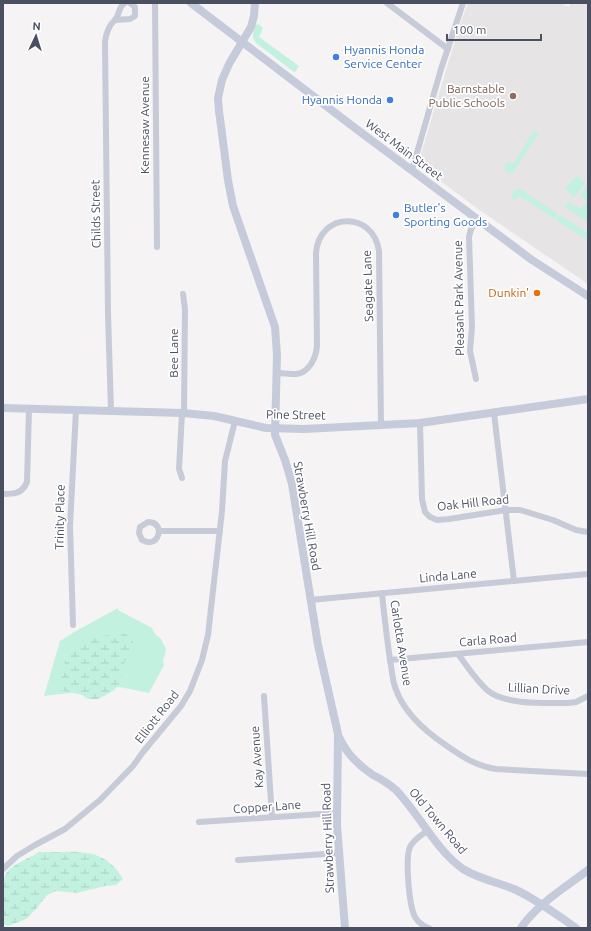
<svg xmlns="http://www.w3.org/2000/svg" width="591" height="931" viewBox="0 0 591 931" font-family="Ubuntu,sans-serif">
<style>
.education{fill:#e6e4e5}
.green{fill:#c3f1e0}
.wetland{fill:url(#wetland-marsh)}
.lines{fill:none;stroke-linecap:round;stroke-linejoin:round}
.street{stroke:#c7cbd7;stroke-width:6}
.secondary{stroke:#c6cbdb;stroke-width:8}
.shop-dot{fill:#3f7fe0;stroke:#fff;stroke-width:1.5}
.education-dot{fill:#8d6e63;stroke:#fff;stroke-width:1.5}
.food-dot{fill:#e8710a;stroke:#fff;stroke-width:1.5}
.labels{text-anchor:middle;stroke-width:3.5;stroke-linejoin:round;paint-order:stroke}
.shop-label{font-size:12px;fill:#366cbe;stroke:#fff;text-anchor:start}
.education-label{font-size:12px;fill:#785e54;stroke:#fff;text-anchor:end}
.street-label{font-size:12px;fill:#4a5061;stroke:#fff}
.food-label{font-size:12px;fill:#c56008;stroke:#fff;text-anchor:end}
</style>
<defs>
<pattern id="wetland-marsh" width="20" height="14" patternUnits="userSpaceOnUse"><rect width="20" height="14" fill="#c3f1e0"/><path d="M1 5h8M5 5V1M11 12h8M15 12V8" fill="none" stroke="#a9d0c3"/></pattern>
</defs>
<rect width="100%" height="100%" fill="#f5f3f3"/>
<polygon class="education" points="468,3 560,3 569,7 570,3 588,3 588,284 478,209 418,164 459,27"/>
<g class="green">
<polygon points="258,24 260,25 263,28 259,37 299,66 296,71 294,72 256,43 253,38 253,31 251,31 255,25"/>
<path d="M 534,130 L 539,133 L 514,171 C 511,174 507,174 505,170 L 505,164 L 510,162 L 514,163 Z"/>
<polygon points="579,177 585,183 574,198 565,188 576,177"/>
<polygon points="588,184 588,222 565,207 569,201 573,206 574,205 581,209 587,201 580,196"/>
<polygon points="520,189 558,214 555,219 519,196 515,200 511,198 512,195 515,190"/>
<polygon points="560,215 588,233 588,240 556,220"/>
<polygon points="118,608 118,610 152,628 155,634 161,639 166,649 165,655 163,660 164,665 149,693 120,687 44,696 60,641 76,631"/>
</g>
<g class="wetland">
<path d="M 115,634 L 125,634 L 133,637 L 133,644 L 122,668 L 122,676 L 119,684 L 113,691 L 98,699 L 88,699 L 82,695 L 56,689 C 63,678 61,677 64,665 C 72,636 90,638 115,634 Z"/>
<path d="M 39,852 C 73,853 103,844 123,879 L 116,885 L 105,886 L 77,893 L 56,891 L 47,895 L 36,909 L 26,919 L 8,926 L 3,924 C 3,911 0,881 7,872 C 16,862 29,859 39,852 Z"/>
</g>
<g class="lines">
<g class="street">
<path d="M 125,3 C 118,7 120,14 115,20 L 130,19 L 135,16 L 135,7 L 130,3"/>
<polyline points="155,3 157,247"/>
<polyline points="387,3 448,49"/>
<polyline points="412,170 441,69 463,3"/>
<polyline points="183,294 185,309 184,413"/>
<path d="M 277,373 C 283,373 289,374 296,374 C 309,373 316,358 317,346 L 316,253 C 319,212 373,210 379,251 L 381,425"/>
<polyline points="476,379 470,351 472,327 469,237 471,229 478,219"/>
<path d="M 111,411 L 108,313 L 105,42 C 106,34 109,25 115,20"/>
<polyline points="182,413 179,469 182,478"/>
<polyline points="494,413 514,581"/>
<polyline points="420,423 422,499 425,512 430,517 437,520 449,519 506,510 520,510 553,520 576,530 588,532"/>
<path d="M 3,494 C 14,494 22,494 27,482 L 29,409"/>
<path d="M 159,531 C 158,541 151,545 142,540 L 139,533 L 140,527 L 148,522 C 154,522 158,525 159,531 L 220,531"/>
<path d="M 382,593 C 384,615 387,638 390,660 C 392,669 392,678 395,687 C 403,712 426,732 447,746 C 463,757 476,766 496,769 L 588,774"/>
<polyline points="310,600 588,574"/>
<polyline points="73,625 70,526 76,410"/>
<path d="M 458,654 C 467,666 476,680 487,690 C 504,705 545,703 568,703 L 576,702 L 588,696"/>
<polyline points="390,660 588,642"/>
<polyline points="264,696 272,817"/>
<polyline points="199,822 337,813"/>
<path d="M 428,830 C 422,835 413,840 410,847 C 405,858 409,906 415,917 C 418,922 423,926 429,928"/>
<polyline points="238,860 339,853"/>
<polyline points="3,869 17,856 35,845 65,829 100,800 133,766 143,752 181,706 190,691 202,660 208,635 222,511 225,461 235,421"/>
</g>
<g class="secondary">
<polyline points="191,3 359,131 532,260 588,296"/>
<polyline points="255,3 254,16 251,27 229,64 222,80 218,98 219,111 228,180 233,206 275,327 277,355 275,435 285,460 292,484 318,645 338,734 337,825 345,928"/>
<polyline points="3,408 183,413 214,416 266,428 304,429 420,423 588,399"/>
<path d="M 339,737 C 346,753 358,765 373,775 C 381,779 389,784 396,790 C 419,814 436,850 463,869 C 479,879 497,882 514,889 C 536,899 556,914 576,928"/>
<path d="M 521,928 C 536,905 566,887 588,870"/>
</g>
</g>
<g class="shop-dot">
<circle cx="336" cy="57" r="4"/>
<circle cx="390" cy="100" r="4"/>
<circle cx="396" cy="215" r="4"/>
</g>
<circle class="education-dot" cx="513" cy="96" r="4"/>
<circle class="food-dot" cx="537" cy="293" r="4"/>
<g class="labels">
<g class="shop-label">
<text x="344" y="54">Hyannis Honda<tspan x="344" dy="14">Service Center</tspan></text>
<text x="382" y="104" text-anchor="end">Hyannis Honda</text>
<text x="404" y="212">Butler's<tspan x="404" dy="14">Sporting Goods</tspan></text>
</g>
<g class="education-label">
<text x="505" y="93">Barnstable<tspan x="505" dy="14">Public Schools</tspan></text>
</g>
<g class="street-label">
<text transform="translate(145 125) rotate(-90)" y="4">Kennesaw Avenue</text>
<text transform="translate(404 150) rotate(37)" y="4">West Main Street</text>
<text transform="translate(96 214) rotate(-91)" y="4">Childs Street</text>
<text transform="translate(368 286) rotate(-92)" y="4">Seagate Lane</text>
<text transform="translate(459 298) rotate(-91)" y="4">Pleasant Park Avenue</text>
<text transform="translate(174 353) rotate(-90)" y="4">Bee Lane</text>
<text transform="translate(296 415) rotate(1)" y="4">Pine Street</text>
<text transform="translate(473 503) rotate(-6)" y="4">Oak Hill Road</text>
<text transform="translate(307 516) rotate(80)" y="4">Strawberry Hill Road</text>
<text transform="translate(60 517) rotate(-89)" y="4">Trinity Place</text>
<text transform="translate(448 576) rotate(-5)" y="4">Linda Lane</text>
<text transform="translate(488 640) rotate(-5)" y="4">Carla Road</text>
<text transform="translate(401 643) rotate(81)" y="4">Carlotta Avenue</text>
<text transform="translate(539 689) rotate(3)" y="4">Lillian Drive</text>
<text transform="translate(157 717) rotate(-52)" y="4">Elliott Road</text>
<text transform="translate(257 757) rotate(-94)" y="4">Kay Avenue</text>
<text transform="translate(267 807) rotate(-4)" y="4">Copper Lane</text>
<text transform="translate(438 821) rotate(50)" y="4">Old Town Road</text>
<text transform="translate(328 838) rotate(-92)" y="4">Strawberry Hill Road</text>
</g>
<g class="food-label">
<text x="529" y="297">Dunkin'</text>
</g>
</g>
<rect width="591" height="931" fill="none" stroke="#4a5061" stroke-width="8"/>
<g transform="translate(36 36) rotate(4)" stroke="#ffffff" stroke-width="3" paint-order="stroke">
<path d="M0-3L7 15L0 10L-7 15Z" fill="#4a5061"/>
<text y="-6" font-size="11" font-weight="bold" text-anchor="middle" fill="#4a5061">N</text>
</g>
<path d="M447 34v6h94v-6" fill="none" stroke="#4a5061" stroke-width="2"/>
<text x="453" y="34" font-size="12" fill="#4a5061" stroke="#ffffff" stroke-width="3" paint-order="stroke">100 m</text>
</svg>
